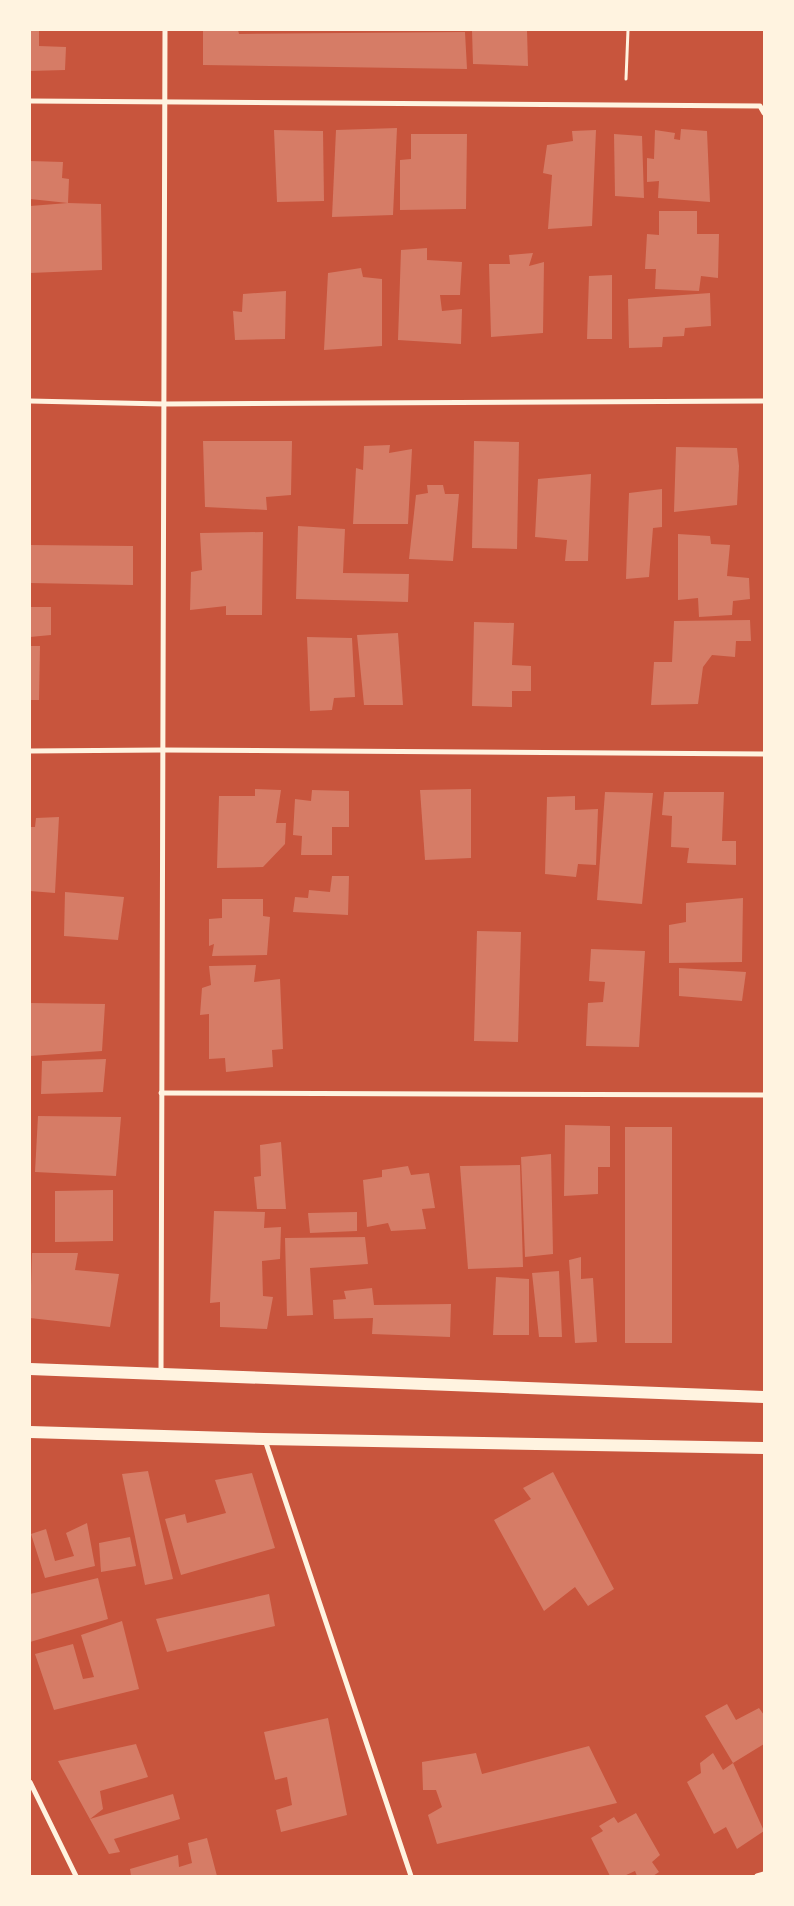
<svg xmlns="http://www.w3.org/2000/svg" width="794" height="1906" viewBox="0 0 794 1906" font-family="Helvetica,sans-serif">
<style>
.building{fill:#d67c66}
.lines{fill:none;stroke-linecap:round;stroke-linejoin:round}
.path{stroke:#fff3e0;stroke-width:3}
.minor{stroke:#fff3e0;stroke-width:5}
.primary{stroke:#fff3e0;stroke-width:12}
</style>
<rect width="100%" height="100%" fill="#c8553d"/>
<g class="building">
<polygon points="30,30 39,30 39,46 66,47 65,70 30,71"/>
<polygon points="203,30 238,30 239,34 465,32 467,69 203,65"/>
<polygon points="472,30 527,30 528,66 473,64"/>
<polygon points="397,128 393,215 332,217 336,130"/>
<polygon points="681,129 707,131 710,202 658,198 659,181 647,182 647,158 654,159 655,130 675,133 674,139 680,140"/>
<polygon points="274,130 323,131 324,201 277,202"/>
<polygon points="596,130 592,226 548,229 552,175 543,173 547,145 573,141 572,131"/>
<polygon points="411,134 467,134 466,209 400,210 400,160 411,159"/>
<polygon points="614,134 642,136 644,198 615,196"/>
<polygon points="30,161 63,162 62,178 69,179 68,203 101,204 102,270 30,273 30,206 68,203 30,199"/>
<polygon points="659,211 697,211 697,234 719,234 718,278 701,276 699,291 655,289 656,269 645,269 647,234 659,235"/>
<polygon points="427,248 427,260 462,262 460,295 440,295 442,311 462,309 461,344 398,340 401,250"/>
<polygon points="533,253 529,266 544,262 543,333 491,337 489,264 510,264 509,255"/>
<polygon points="361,268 363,277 382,279 382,346 324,350 328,273"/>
<polygon points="612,275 612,339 587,339 589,276"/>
<polygon points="286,291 285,339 235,340 233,311 242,312 243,294"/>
<polygon points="710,293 711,326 685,328 684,336 663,337 662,347 629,348 628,299"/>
<polygon points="203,441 292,441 291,495 266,497 267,510 205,507"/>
<polygon points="474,441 519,442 517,549 472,548"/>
<polygon points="390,445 389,453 412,449 408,524 353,524 356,468 363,470 364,446"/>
<polygon points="676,447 737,448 739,466 737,505 674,512"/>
<polygon points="591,474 588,561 565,561 567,540 535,537 538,479"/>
<polygon points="427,485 443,485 445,494 459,494 453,561 409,559 416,495 428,493"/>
<polygon points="662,489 662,527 653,528 649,577 626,579 629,493"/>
<polygon points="298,526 345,529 343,573 409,574 408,602 296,599"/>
<polygon points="263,532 262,615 226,615 226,606 190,610 191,572 202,570 200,533"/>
<polygon points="678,534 710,536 711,544 730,545 727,576 749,578 750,599 733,601 732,615 699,617 698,598 678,600"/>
<polygon points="30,545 133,546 133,585 30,583"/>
<polygon points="30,607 51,607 51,635 30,637"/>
<polygon points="750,620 751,641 736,641 735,657 712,655 703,667 698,704 651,705 654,662 672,662 674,621"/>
<polygon points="474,622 514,623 512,665 531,666 531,691 512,691 512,707 472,706"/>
<polygon points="398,633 403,705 364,705 357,635"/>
<polygon points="307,637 352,638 355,697 334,698 332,710 310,711"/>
<polygon points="30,646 40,646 39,700 30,700"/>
<polygon points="255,789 281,790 276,823 286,823 285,844 263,867 217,868 219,796 255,796"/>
<polygon points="471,789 471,858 425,860 420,790"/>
<polygon points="312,790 349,791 349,827 332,827 332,855 301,855 302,836 293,835 295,799 311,801"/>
<polygon points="605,792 653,793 642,904 597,900"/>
<polygon points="664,792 724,792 722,841 736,841 736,865 687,863 689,848 671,847 672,816 662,815"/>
<polygon points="575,796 575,810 598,809 596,865 578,864 576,877 545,874 547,797"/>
<polygon points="59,817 55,893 30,891 30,827 35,827 36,818"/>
<polygon points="332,876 349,876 348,915 293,912 295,897 308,898 309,890 330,892"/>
<polygon points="65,892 124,897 118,940 64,936"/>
<polygon points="743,898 742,962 669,963 669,925 686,922 686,903"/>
<polygon points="222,899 263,899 263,916 270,917 267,955 212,956 214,944 209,946 209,919 222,918"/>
<polygon points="477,931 521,932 518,1042 474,1041"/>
<polygon points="591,949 645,951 639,1047 586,1046 588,1003 603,1002 605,982 589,981"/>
<polygon points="256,965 254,982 280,979 283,1049 272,1050 273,1067 226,1072 225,1058 209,1059 209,1014 200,1015 202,988 211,985 209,966"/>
<polygon points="679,968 746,972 742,1001 679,996"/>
<polygon points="30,1003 105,1004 102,1051 30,1056"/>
<polygon points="106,1059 103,1092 41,1094 42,1061"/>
<polygon points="38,1116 121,1117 116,1176 35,1172"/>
<polygon points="565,1125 610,1126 610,1167 598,1167 598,1194 564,1196"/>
<rect x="625" y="1127" width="47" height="216"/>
<polygon points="281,1142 286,1209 257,1209 254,1177 261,1176 260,1145"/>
<polygon points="551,1154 553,1254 525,1257 521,1157"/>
<polygon points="520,1165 523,1267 468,1269 460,1166"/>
<polygon points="408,1166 411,1175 429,1173 435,1208 422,1209 426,1229 391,1231 388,1223 367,1227 363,1180 382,1177 382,1170"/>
<polygon points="113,1190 113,1241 55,1242 55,1191"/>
<polygon points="214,1211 265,1212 264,1228 281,1227 280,1259 262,1261 263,1296 273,1297 267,1329 220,1327 220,1302 210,1303"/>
<polygon points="357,1212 357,1231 310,1233 308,1213"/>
<polygon points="365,1237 368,1264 310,1268 313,1315 287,1316 285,1238"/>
<polygon points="32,1253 78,1253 75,1270 119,1274 110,1327 30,1318"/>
<polygon points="581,1257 581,1279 593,1278 597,1342 575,1343 569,1260"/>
<polygon points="559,1271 562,1337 539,1337 532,1273"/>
<polygon points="496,1277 529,1279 529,1335 493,1335"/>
<polygon points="372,1288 374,1305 451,1304 450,1337 372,1334 373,1318 334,1319 333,1300 346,1299 344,1291"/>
<polygon points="148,1471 173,1579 145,1585 122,1474"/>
<polygon points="553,1472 614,1589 588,1606 575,1587 544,1611 494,1520 531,1499 523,1488"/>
<polygon points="252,1473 275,1548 181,1575 165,1519 185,1514 187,1523 226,1513 215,1480"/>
<polygon points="87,1523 95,1566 45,1578 31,1534 46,1529 55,1561 74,1556 66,1533"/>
<polygon points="130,1537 136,1566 101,1572 99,1543"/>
<polygon points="98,1578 108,1619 30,1642 30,1594"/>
<polygon points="269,1594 275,1626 167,1652 156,1619"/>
<polygon points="122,1621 139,1689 54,1710 35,1654 73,1644 83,1679 94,1677 81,1635"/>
<polygon points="727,1704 736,1720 759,1708 764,1715 764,1744 733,1763 705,1716"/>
<polygon points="328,1718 347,1815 281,1832 276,1810 292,1805 287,1777 275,1780 264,1732"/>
<polygon points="136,1744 148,1777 100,1791 103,1809 90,1819 173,1794 180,1819 114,1839 120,1852 109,1854 58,1761"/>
<polygon points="589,1746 617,1803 437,1844 428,1815 442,1807 436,1790 423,1790 422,1762 476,1753 482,1774"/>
<polygon points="713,1753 723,1770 733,1763 764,1831 737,1849 726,1827 714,1834 687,1782 701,1773 700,1763"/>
<polygon points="636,1813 660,1855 652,1862 659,1872 653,1876 637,1876 635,1871 624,1876 610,1876 591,1838 603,1831 599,1826 614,1817 618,1823"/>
<polygon points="207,1838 217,1876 131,1876 130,1869 178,1855 179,1867 192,1863 188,1843"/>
</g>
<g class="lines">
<polyline class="path" points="626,79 628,30"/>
<g class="minor">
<polyline points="30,101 760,106 764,113"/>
<polyline points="30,401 164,404 764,401"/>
<polyline points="30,751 162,750 764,754"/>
<polyline points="161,1093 764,1095"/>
<polyline points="161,1374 165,30"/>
<polyline points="265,1440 411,1876"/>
<polyline points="30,1782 76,1876"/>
<polyline points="757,1876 764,1874"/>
</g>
<g class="primary">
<polyline points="30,1369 764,1397"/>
<polyline points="30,1432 264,1439 764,1448"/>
</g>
</g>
<rect width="794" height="1906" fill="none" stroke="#fff3e0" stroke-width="62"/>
</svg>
